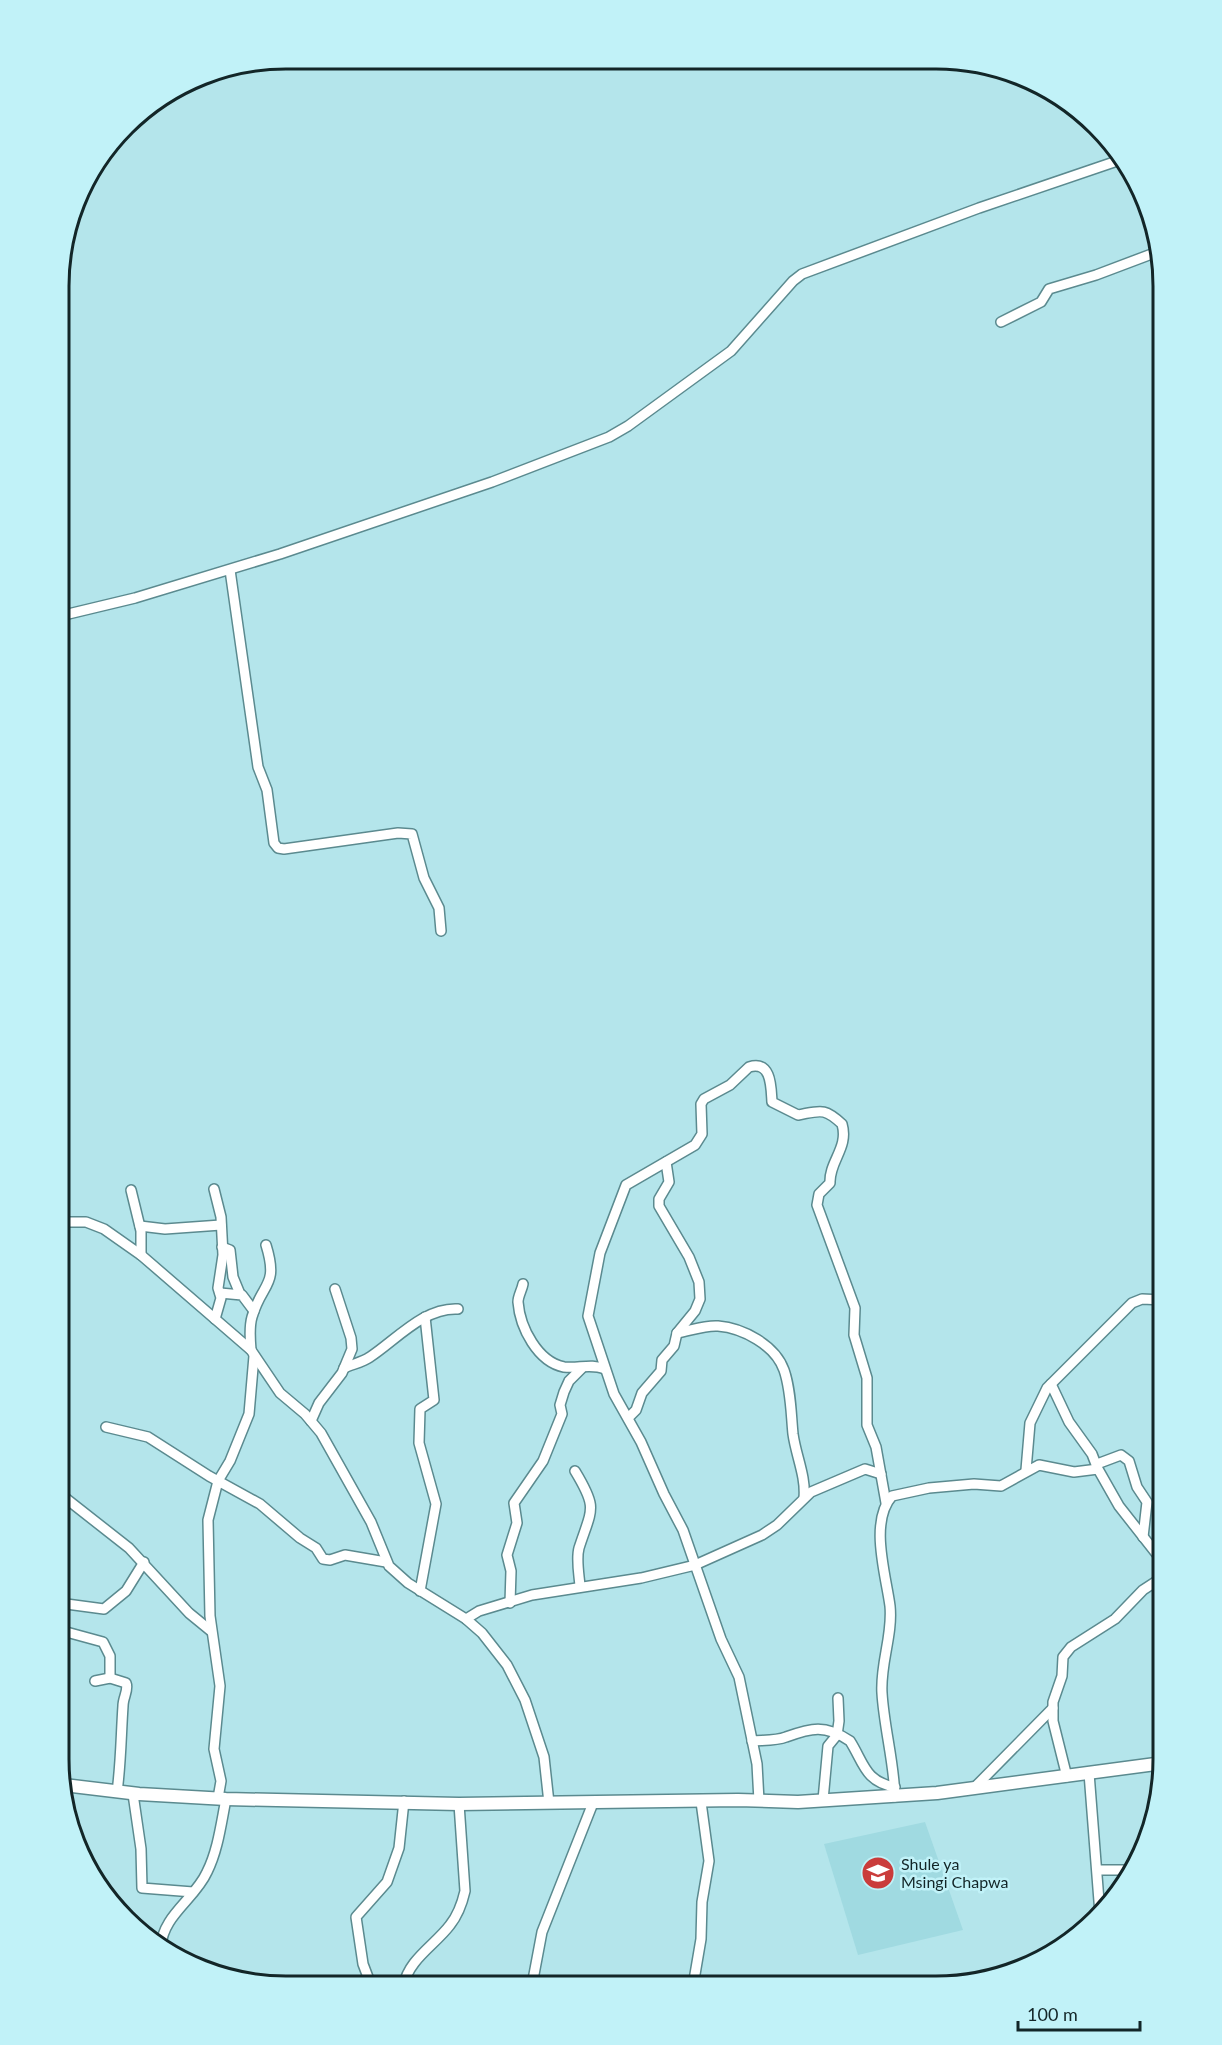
<svg xmlns="http://www.w3.org/2000/svg" width="1222" height="2045" viewBox="0 0 1222 2045" font-family="Lato,sans-serif">
<style>
.built{fill:#a0dae1}
.lines{fill:none;stroke-linecap:round;stroke-linejoin:round}
.minor-casing{stroke:#5b8a8f;stroke-width:12}
.tertiary-casing{stroke:#5b8a8f;stroke-width:15}
.minor{stroke:#fff;stroke-width:9}
.tertiary{stroke:#fff;stroke-width:12}
.labels{text-anchor:middle;stroke-width:5;stroke-linejoin:round;paint-order:stroke}
.poi-label{font-size:16px;fill:#132628;stroke:#c1f2f8;text-anchor:start}
.rim{fill:none;stroke:#132628;stroke-width:3}
</style>
<rect width="100%" height="100%" fill="#b4e5eb"/>
<polygon class="built" points="925,1822 963,1930 858,1955 824,1844"/>
<g class="lines">
<g class="minor-casing">
<g id="minor">
<polyline points="1001,322 1041,302 1049,289 1096,275 1157,252"/>
<polyline points="230,570 258,767 267,790 274,843 278,848 284,849 398,833 412,834 424,878 439,908 441,931"/>
<polyline points="60,616 135,598 280,554 492,482 609,437 628,426 731,351 793,281 802,274 979,208 1123,159"/>
<polyline points="214,1189 221,1217 223,1255 218,1288 221,1298 215,1319"/>
<polyline points="131,1190 141,1231 141,1255"/>
<polyline points="59,1222 86,1222 104,1229 141,1255 251,1350 280,1393 305,1414 321,1433 371,1522 389,1566 408,1583 466,1619 482,1633 507,1665 525,1700 544,1757 549,1803"/>
<polyline points="140,1226 165,1229 221,1225"/>
<polyline points="222,1247 230,1250 233,1277 240,1294"/>
<path d="M 523,1284 C 522,1290 518,1296 518,1302 C 520,1328 538,1362 564,1367 C 578,1369 591,1363 605,1369"/>
<polyline points="220,1293 242,1295 254,1311"/>
<path d="M 677,1333 C 690,1331 704,1325 718,1326 C 743,1328 775,1345 784,1370 C 791,1390 791,1414 793,1434 C 796,1456 806,1476 804,1498"/>
<path d="M 251,1350 C 250,1339 249,1327 252,1317 C 262,1282 279,1287 266,1245"/>
<path d="M 344,1368 C 353,1364 363,1362 370,1357 C 396,1340 424,1307 458,1309"/>
<polyline points="1051,1384 1069,1422 1092,1454 1097,1467"/>
<polyline points="629,1417 636,1410 642,1393 661,1371 662,1360 674,1346 677,1333 695,1311 700,1299 699,1282 689,1257 659,1206 659,1199 669,1182 666,1162"/>
<polyline points="311,1421 319,1403 342,1373 352,1349 351,1338 335,1289"/>
<polyline points="106,1427 148,1437 209,1476 260,1504 300,1538 316,1548 323,1559 330,1560 345,1555 386,1562"/>
<polyline points="1097,1464 1121,1455 1129,1461 1137,1487 1147,1502 1143,1537"/>
<polyline points="1026,1470 1030,1423 1047,1388 1132,1303 1142,1299 1163,1300"/>
<path d="M 575,1471 C 598,1509 592,1508 579,1548 C 576,1559 579,1574 580,1586"/>
<polyline points="59,1493 129,1548 189,1613 211,1631"/>
<polyline points="420,1591 436,1504 419,1443 420,1409 434,1400 425,1317"/>
<polyline points="59,1603 104,1609 126,1591 144,1562"/>
<polyline points="510,1603 511,1571 507,1555 517,1523 514,1503 543,1461 562,1414 560,1405 564,1392 569,1381 582,1368"/>
<polyline points="466,1619 479,1611 532,1595 641,1578 695,1565 762,1535 777,1525 811,1492 865,1469 881,1474"/>
<polyline points="59,1630 103,1642 110,1656 110,1678"/>
<path d="M 95,1681 L 110,1678 L 126,1683 C 129,1690 123,1697 123,1706 C 121,1735 121,1763 117,1792"/>
<polyline points="1163,1731 1163,1725"/>
<path d="M 752,1741 C 763,1740 776,1741 786,1737 C 811,1728 825,1724 850,1741 C 864,1763 865,1782 895,1787"/>
<polyline points="1089,1773 1100,1914"/>
<polyline points="1067,1777 1053,1721 1053,1702 1062,1676 1063,1657 1071,1647 1115,1619 1143,1590 1163,1577"/>
<polyline points="976,1786 1053,1708"/>
<polyline points="133,1794 141,1849 142,1888 193,1892"/>
<path d="M 895,1797 C 894,1762 884,1727 882,1693 C 880,1664 893,1635 890,1606 C 886,1575 869,1522 892,1496 L 929,1488 L 974,1484 L 1001,1486 L 1039,1465 L 1074,1472 L 1098,1469 L 1119,1506 L 1163,1562"/>
<polyline points="218,1798 221,1781 214,1749 220,1686 210,1616 208,1520 218,1481 230,1461 249,1414 254,1356"/>
<polyline points="823,1800 828,1746 837,1735 839,1721 838,1698"/>
<path d="M 759,1801 L 757,1764 L 739,1677 L 721,1639 L 683,1530 L 664,1494 L 641,1442 L 614,1394 L 588,1316 L 600,1253 L 626,1185 L 695,1145 L 702,1134 L 701,1104 L 704,1099 L 730,1085 L 749,1067 C 772,1060 771,1088 772,1102 L 798,1115 C 820,1111 824,1107 842,1124 C 849,1148 829,1161 830,1183 L 819,1194 L 817,1205 L 855,1308 L 854,1335 L 867,1378 L 867,1425 L 876,1447 L 886,1503"/>
<polyline points="1098,1870 1132,1870"/>
<path d="M 161,1947 C 162,1916 195,1899 207,1872 C 218,1850 221,1824 226,1799"/>
<polyline points="371,1985 363,1964 356,1917 387,1882 399,1848 404,1801"/>
<path d="M 404,1985 C 408,1960 435,1945 450,1925 C 458,1915 462,1904 465,1891 L 459,1804"/>
<polyline points="532,1985 542,1932 593,1803"/>
<polyline points="693,1986 701,1939 702,1902 709,1861 701,1802"/>
</g>
</g>
<g class="tertiary-casing">
<polyline id="tertiary" points="64,1785 139,1794 226,1799 459,1804 738,1800 798,1802 937,1793 1163,1763"/>
</g>
<use href="#minor" class="minor"/>
<use href="#tertiary" class="tertiary"/>
</g>
<defs>
<g id="school-disc" transform="scale(1.725)"><circle r="9.5" fill="#ca3c3b" stroke="#c1f2f8"/><path d="M0-5L7-2L0 1L-7-2ZM-4 1L0 2.5L4 1V4Q0 6-4 4Z" fill="#fff"/></g>
</defs>
<g fill-rule="evenodd">
<use href="#school-disc" x="878" y="1873"/>
</g>
<g class="labels">
<g class="poi-label">
<text x="901" y="1870">Shule ya<tspan x="901" dy="18">Msingi Chapwa</tspan></text>
</g>
</g>
<path d="M0 0H1222V2045H0ZM286 69H936A217 217 0 0 1 1153 286V1759A217 217 0 0 1 936 1976H286A217 217 0 0 1 69 1759V286A217 217 0 0 1 286 69Z" fill="#c1f2f8" fill-rule="evenodd"/>
<path class="rim" d="M286 69H936A217 217 0 0 1 1153 286V1759A217 217 0 0 1 936 1976H286A217 217 0 0 1 69 1759V286A217 217 0 0 1 286 69Z"/>
<path d="M1018 2021v9h122v-9" fill="none" stroke="#132628" stroke-width="3"/>
<text x="1027" y="2021" font-size="18" fill="#132628" stroke="#c1f2f8" stroke-width="4.5" paint-order="stroke">100 m</text>
</svg>
